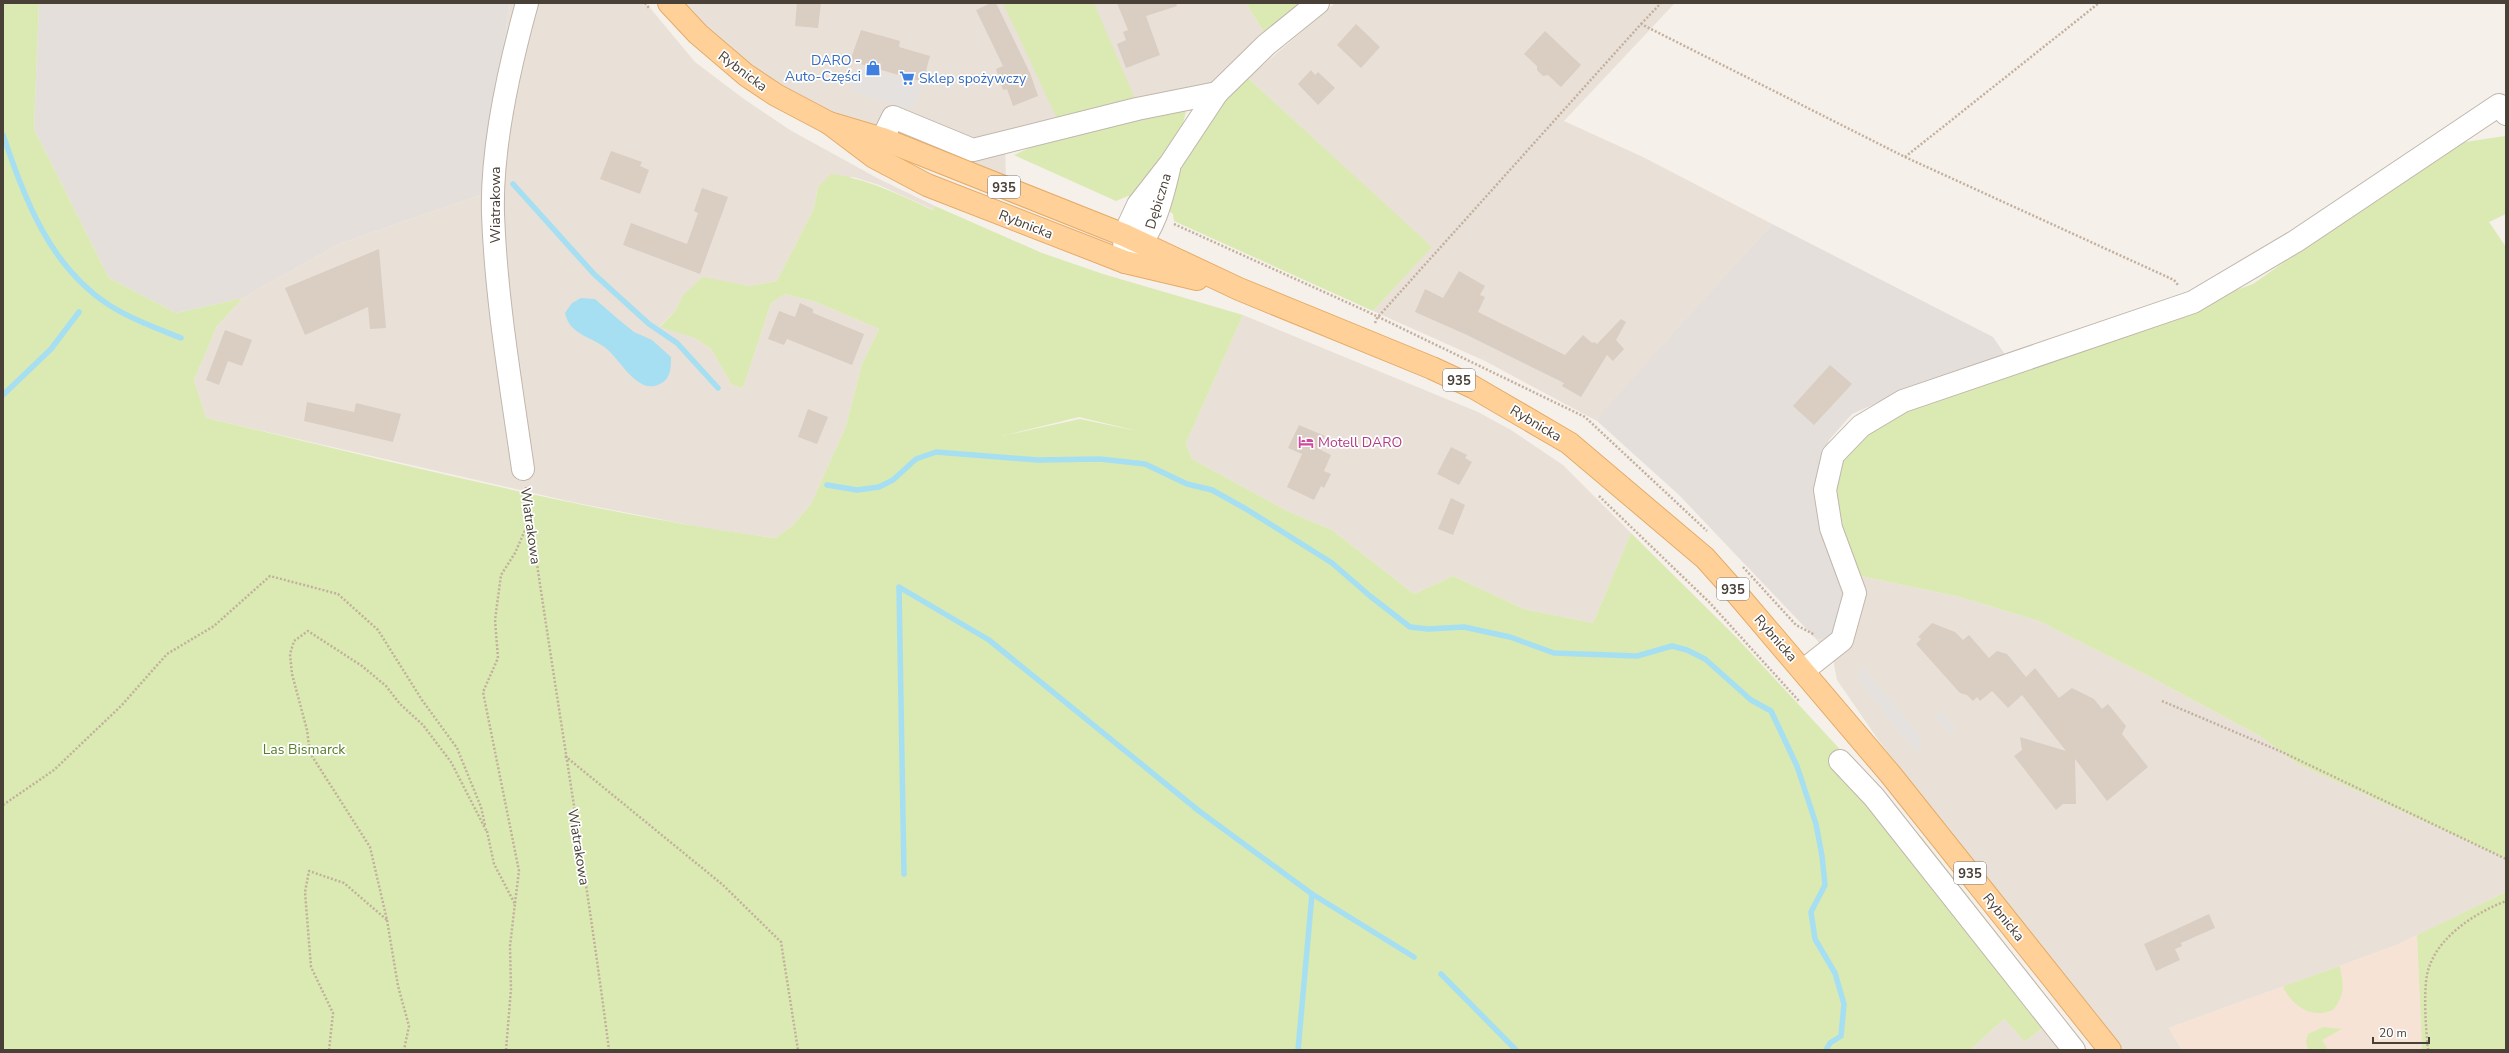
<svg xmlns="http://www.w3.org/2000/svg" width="2509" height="1053" viewBox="0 0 2509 1053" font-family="'Nunito Sans',sans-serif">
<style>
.residential{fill:#e9e1d8}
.commercial{fill:#f7e3d5}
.industrial{fill:#e5dfdb}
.green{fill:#daeab2;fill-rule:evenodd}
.parking{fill:#e4e1de}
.water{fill:#a6dff2}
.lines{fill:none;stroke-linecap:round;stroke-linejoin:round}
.stream{stroke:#a6dff2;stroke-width:5.5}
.building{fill:#dacdc2}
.minor-casing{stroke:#c1b6ac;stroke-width:24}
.major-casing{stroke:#e6ab67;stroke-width:24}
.path{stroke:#c3af9d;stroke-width:2.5;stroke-dasharray:2 2;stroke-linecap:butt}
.minor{stroke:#fff;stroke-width:22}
.major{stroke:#ffd199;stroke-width:22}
.labels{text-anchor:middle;stroke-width:3.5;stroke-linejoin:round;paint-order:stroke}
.shield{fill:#fff;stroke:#807974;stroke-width:1}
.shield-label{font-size:13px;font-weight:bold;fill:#494038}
.shop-label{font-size:14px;fill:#366cbe;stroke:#fff;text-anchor:end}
.street-label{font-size:14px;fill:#494038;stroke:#fff}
.hotel-label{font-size:14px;fill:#b23c85;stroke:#fff;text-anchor:start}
.park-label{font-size:14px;fill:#567d29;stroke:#fff}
</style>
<rect width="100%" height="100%" fill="#f5f0ea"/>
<g class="residential">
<polygon points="510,3 646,3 695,62 744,99 790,130 879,179 935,206 934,210 879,185 853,177 818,187 814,208 777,281 749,286 731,283 683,295 675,311 660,326 695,338 711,349 732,385 743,388 771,303 785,294 816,302 879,329 862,364 846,426 811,504 792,526 775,538 710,529 572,502 206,418 194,380 217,326 243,298 339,244 483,194 490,132"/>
<polygon points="683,3 1246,3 1267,37 1212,89 1005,135 1006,182 817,108 760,75 710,37"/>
<polygon points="1335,3 1675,3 1564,121 1643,157 1772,224 1597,421 1485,361 1373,311 1431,247 1248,78"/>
<polygon points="1243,315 1478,412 1511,430 1563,465 1631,533 1593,623 1524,609 1453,576 1414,594 1332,530 1287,511 1192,459 1186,443"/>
<polygon points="1856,575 1960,597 2039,621 2156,680 2260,736 2298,764 2506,859 2506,892 2397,945 2169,1028 2182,1050 2120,1050 1879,741 1837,680 1833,659 1816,639 1829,640"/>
<polygon points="2060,1014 2084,1050 1970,1050 2004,1019 2025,1042"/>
</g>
<polygon class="commercial" points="2417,935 2422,1050 2182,1050 2169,1028 2397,945"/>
<g class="industrial">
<polygon points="39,3 510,3 490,132 483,194 339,244 243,298 176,313 109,278 34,129"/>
<polygon points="1772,224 1993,337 2006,356 1886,399 1852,414 1829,440 1819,465 1821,513 1849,599 1829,640 1816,639 1679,495 1597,421 1603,411"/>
</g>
<g class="green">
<path d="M 3,3 L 39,3 L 34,129 L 109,278 L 176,313 L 243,298 L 217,326 L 194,380 L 206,418 C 393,461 585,513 775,538 L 792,526 L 811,504 L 846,426 L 862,364 L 879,329 L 816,302 L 785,294 L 771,303 L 743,388 L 732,385 L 711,349 L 695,338 L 660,327 L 675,311 L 683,295 L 703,277 L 749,286 L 777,281 L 814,208 L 818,187 L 831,174 C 869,179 899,195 933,210 L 935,206 L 1042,253 L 1103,274 L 1243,315 L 1186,443 L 1192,459 L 1287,511 L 1332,530 L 1414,594 L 1453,576 L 1524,609 L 1593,623 L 1631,533 L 1737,638 L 1923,839 L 2060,1014 L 2025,1042 L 2004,1019 L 1970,1050 L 3,1050 ZM 1079,417 L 1142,432 L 1080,419 L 1002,436 Z"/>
<polygon points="1003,3 1094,3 1138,106 1059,123"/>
<polygon points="1246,3 1307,3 1267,37"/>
<polygon points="1248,78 1432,247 1373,311 1174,221 1173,214 1166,209 1184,158 1223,102"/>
<polygon points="1187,107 1181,132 1135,198 1128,196 1116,201 1014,155 1061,134"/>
<polygon points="2505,136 2506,214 2489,222 2506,247 2506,859 2298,764 2260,736 2156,680 2039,621 1960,597 1856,575 1831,490 1840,457 1891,415 2253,284 2452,144"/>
<polygon points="2506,892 2506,1050 2422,1050 2417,935"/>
<path d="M 2340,966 C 2343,987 2346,993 2333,1010 C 2311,1019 2294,1007 2284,989 L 2284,986 Z"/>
<polygon points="2323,1027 2342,1029 2322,1040 2328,1050 2308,1050 2306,1041 2308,1034"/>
</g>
<g class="parking">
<polygon points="859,66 922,85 914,106 909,109 852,91"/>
<polygon points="1861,665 1922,738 1919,751 1913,750 1913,745 1908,744 1909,740 1900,734 1900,730 1896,729 1896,725 1891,724 1892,720 1886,720 1887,714 1883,713 1880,704 1874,702 1875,698 1870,697 1871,694 1866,691 1866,688 1862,686 1863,682 1857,679"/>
<polygon points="1941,711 1956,729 1950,734 1935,717"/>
</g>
<path class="water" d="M 581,298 L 595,299 L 618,319 L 634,332 L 652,340 L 671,357 C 671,368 671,379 660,384 C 636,396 620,357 603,346 C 588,336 569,333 565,313 L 572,303 Z"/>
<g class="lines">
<g class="stream">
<path d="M 3,135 C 25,199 49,266 109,305 C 131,319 156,328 181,338"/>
<polyline points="513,184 594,274 649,324 677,343 718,388"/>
<polyline points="3,395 51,349 79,312"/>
<polyline points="827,485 857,490 879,487 893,480 916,459 936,452 1038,460 1100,459 1145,464 1187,484 1212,490 1246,509 1332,563 1370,596 1410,627 1428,629 1464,627 1510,637 1554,653 1637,656 1672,646 1687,650 1705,659 1751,700 1771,711 1797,766 1816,824 1822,856 1825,885 1811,912 1815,939 1835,973 1844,1004 1841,1036 1830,1043 1826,1050"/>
<polyline points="904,874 899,587 989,640 1199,811 1312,894 1414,957"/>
<polyline points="1441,974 1516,1050"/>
<polyline points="1298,1050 1312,894"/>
</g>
</g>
<g class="building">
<polygon points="797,3 821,3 818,28 795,26"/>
<polygon points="991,3 996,3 1030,73 1038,96 1013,106 1007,89 1003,90 996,69 1003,66 976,10"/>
<polygon points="1117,3 1176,3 1177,6 1146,16 1160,55 1126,68 1117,44 1126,40 1123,32 1128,30"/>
<polygon points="1356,24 1380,47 1361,68 1337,45"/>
<polygon points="861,30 900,41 899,47 930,56 923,82 850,61"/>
<polygon points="1545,31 1581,65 1561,87 1548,75 1543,76 1537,70 1537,66 1524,54"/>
<polygon points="1311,70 1315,75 1318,72 1335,88 1318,105 1298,84"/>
<polygon points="611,151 642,162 640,166 649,170 640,194 600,179"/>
<polygon points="702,188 728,197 700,274 623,245 631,223 687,244 698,213 694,211"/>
<polygon points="379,249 386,328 370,329 368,307 305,335 285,288"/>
<polygon points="1459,271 1485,286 1480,295 1485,297 1478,312 1565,355 1583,335 1592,343 1594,342 1597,344 1621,319 1626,322 1616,340 1624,349 1613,361 1607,355 1581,397 1562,386 1564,383 1467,335 1415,312 1425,289 1443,298"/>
<polygon points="800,303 813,309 813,313 864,334 852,365 787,339 784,345 768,339 779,311 795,317"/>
<polygon points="225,330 252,340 242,366 228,361 219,385 206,380"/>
<polygon points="1830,365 1852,384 1814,425 1793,406"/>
<polygon points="307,402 354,412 356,403 401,414 393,442 304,421"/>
<polygon points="808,409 828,417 817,444 798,437"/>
<polygon points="1299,425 1325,436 1319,449 1331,455 1324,471 1331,474 1324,488 1321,486 1314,500 1287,487 1302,454 1288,448"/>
<polygon points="1451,447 1467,455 1465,458 1472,462 1459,485 1437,474"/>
<polygon points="1451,498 1465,505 1453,535 1438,529"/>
<polygon points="1932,623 1955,632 1963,640 1969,635 1989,658 1997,651 2007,654 2026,677 2035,668 2059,698 2072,688 2094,699 2102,709 2108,704 2126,726 2122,734 2148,767 2107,801 2075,759 2076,804 2063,804 2056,810 2014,756 2022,750 2020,737 2066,751 2022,695 2008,708 1992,691 1980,701 1977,697 1973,701 1967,695 1960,693 1916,644 1921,639 1918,637"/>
<polygon points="2209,914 2215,928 2181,943 2182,946 2175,949 2180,960 2156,971 2144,944"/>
</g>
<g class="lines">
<g class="minor-casing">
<g id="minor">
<polyline points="874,156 893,117 973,150 1137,109 1217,93"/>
<path d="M 1130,257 C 1154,231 1161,203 1169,169"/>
<polyline points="1125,262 1124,235 1138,205 1170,164 1217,93 1266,45 1318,3"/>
<path d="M 523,469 C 511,385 496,299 493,214 C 491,147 509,68 527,3"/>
<polyline points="1804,670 1842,640 1855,593 1831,528 1825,490 1833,455 1861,426 1903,401 2193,302 2296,241 2499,105 2506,114"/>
<polyline points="1840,761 1874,797 2074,1050"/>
</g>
</g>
<g class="major-casing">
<g id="major">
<polyline points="669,3 698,34 746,75 776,95 829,123 874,157 927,185 1125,262 1197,279"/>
<polyline points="829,123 883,139 1124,235 1239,289 1432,368 1473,387 1569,443 1705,558 1738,595 1891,775 2110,1050"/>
</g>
</g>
<g class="path">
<polyline points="645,3 649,8"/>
<polyline points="1641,24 1661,3"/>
<polyline points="1905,157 2099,3"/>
<polyline points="1174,224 1366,311 1585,417 1707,531"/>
<polyline points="1375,323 1377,318 1641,24 1905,157 2174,280 2178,285"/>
<path d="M 526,487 C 552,675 585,862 609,1050"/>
<polyline points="1599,496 1709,602 1799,701"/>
<polyline points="1743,567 1796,625 1815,635"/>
<polyline points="2162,701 2282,752 2506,859"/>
<polyline points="565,756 723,885 781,942 798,1050"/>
<polyline points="3,805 54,770 122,705 167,654 214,626 270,576 338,594 378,630 422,700 457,748 481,807 485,825"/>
<polyline points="487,831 494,864 515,904"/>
<polyline points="515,903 519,871 483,692 498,658 495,620 501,575 515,553 530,519"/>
<polyline points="387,920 398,986 409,1026 404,1050"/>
<polyline points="329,1050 333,1013 311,967 305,892 309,871 344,883 387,920 370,847 310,753 307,730 292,674 290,654 294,641 308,631 362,666 386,686 400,704 423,725 451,762 487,832"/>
<polyline points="506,1050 511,989 510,946 515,903"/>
<path d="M 2428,1050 C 2426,1028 2424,1005 2426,982 C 2429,942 2472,914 2506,901"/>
</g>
<use href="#minor" class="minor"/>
<use href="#major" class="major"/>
</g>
<defs>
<g id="shop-bare" transform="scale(1.2)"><path d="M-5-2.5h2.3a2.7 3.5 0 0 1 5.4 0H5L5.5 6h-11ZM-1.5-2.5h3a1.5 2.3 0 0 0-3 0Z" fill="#3f7fe0" stroke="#fff" stroke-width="2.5" paint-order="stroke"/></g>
<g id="supermarket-bare" transform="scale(1.2)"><path d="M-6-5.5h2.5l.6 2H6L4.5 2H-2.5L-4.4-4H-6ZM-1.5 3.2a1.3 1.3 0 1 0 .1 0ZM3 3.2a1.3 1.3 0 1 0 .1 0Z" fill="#3f7fe0" stroke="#fff" stroke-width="2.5" paint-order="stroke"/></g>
<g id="hotel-bare" transform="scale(1.2)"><path d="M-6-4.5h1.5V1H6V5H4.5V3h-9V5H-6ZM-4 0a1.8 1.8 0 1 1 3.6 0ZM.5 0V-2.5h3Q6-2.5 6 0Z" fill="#d1479c" stroke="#fff" stroke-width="2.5" paint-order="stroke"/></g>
</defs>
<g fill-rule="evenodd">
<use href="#shop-bare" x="873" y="68"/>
<use href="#supermarket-bare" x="907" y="78"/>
<use href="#hotel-bare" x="1306" y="442"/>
</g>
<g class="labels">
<g class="shield">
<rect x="988" y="176" width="32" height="22" rx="3"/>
<rect x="1443" y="369" width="32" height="22" rx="3"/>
<rect x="1717" y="578" width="32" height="22" rx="3"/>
<rect x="1954" y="862" width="32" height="22" rx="3"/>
</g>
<g class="shield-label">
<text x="1004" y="192">935</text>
<text x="1459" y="385">935</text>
<text x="1733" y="594">935</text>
<text x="1970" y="878">935</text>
</g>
<g class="shop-label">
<text x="861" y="65">DARO -<tspan x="861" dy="16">Auto-Części</tspan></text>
<text x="919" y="83" text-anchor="start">Sklep spożywczy</text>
</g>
<g class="street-label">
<text transform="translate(743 71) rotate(37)" y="5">Rybnicka</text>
<text transform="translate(1158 201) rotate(-73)" y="5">Dębiczna</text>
<text transform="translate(495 205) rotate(-90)" y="5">Wiatrakowa</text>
<text transform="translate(1026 224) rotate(21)" y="5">Rybnicka</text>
<text transform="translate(1536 423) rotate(31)" y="5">Rybnicka</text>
<text transform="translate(531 526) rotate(82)" y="5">Wiatrakowa</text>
<text transform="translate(1776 638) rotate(49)" y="5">Rybnicka</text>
<text transform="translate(579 847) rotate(81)" y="5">Wiatrakowa</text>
<text transform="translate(2004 917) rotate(51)" y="5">Rybnicka</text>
</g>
<g class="hotel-label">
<text x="1318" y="447">Motell DARO</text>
</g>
<g class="park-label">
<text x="304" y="754">Las Bismarck</text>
</g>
</g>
<rect width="2509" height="1053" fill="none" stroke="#494038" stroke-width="8"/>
<path d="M2373 1037v6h56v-6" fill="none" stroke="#494038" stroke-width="2"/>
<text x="2379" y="1037" font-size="12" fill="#494038" stroke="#ffffff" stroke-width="3" paint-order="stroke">20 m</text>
</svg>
